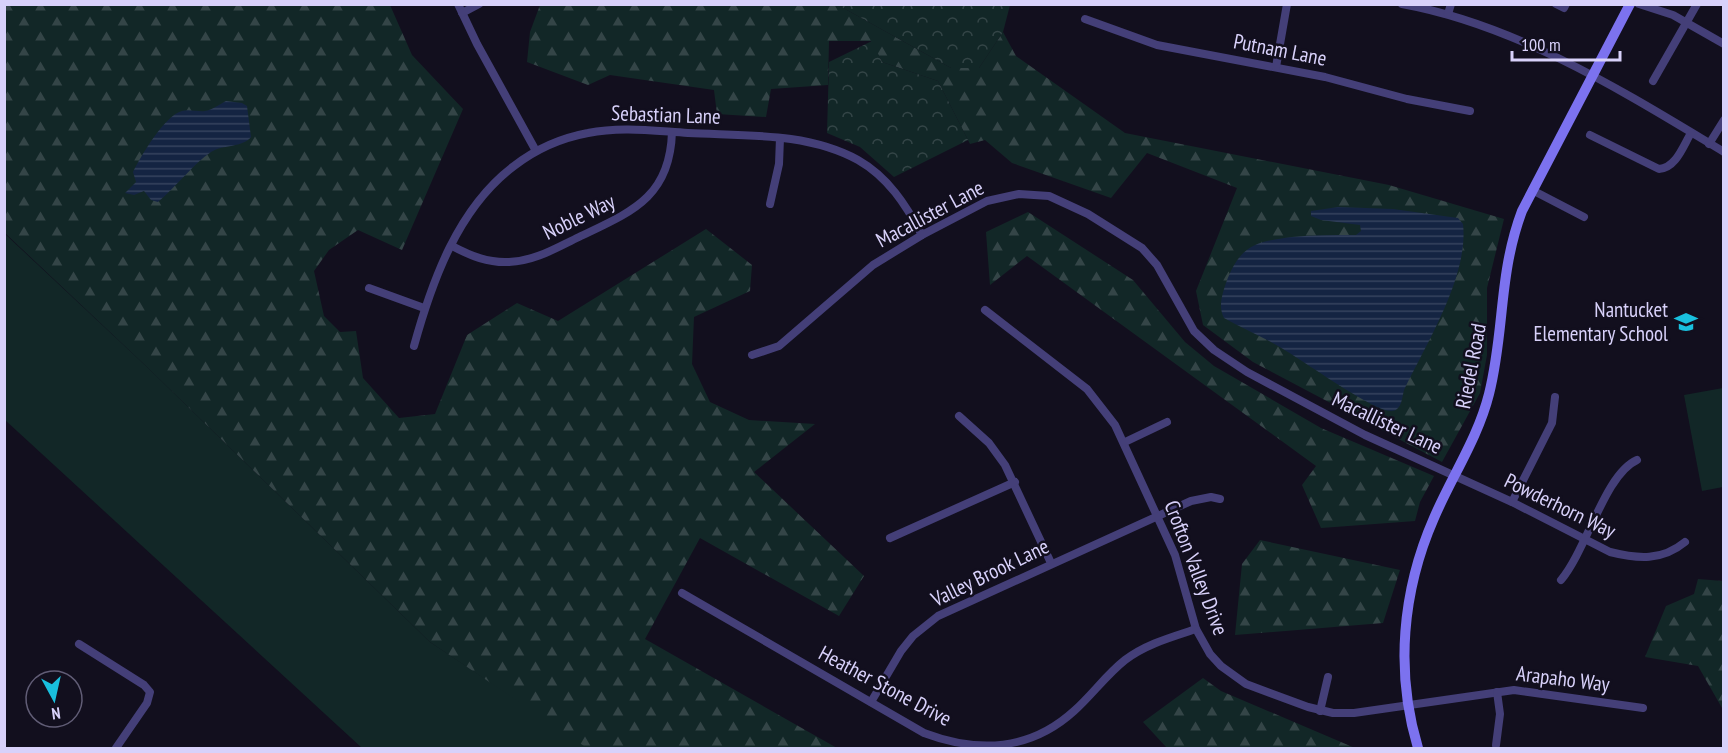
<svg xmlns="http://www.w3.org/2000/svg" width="1728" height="753" viewBox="0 0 1728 753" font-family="'PT Sans Narrow',sans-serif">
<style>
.grass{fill:#122727}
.forest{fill:url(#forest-firs)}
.park{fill:url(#park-crowns)}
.water{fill:url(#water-rules)}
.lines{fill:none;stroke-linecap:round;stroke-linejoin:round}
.street{stroke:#443f78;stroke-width:8}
.secondary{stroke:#7c72ef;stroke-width:10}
.labels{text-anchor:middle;stroke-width:5;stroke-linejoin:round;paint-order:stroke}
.street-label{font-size:21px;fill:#d8d1fa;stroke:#120f1e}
.poi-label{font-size:21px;fill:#d8d1fa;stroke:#120f1e;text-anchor:end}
</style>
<defs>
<pattern id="forest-firs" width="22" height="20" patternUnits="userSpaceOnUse" patternTransform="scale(1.5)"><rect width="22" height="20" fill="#122727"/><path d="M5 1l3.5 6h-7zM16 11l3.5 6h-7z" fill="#344547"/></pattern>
<pattern id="park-crowns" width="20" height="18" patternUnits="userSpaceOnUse" patternTransform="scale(1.5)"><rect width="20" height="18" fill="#122727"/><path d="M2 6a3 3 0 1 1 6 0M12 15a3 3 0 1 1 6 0" fill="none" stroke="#344547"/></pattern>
<pattern id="water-rules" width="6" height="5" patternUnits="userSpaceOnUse" patternTransform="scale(1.5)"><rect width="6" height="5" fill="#142442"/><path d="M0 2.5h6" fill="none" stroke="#35435e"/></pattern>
</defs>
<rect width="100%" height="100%" fill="#120f1e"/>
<g class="grass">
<polygon points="4,233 146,366 430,642 589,748 362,748 5,420"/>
<polygon points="1723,388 1723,487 1702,491 1684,395"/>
</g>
<g class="forest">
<polygon points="4,5 390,5 412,55 463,109 402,250 358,230 329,250 314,271 324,316 340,332 356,331 363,378 399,418 435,414 467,335 517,303 558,321 706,229 752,265 750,291 694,317 692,364 710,402 749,420 815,424 754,472 864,576 839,616 700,538 645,639 837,748 589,748 584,746 430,642 146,366 5,233"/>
<polygon points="540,5 838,5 951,68 979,68 1003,32 1016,56 1125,133 1389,185 1504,219 1487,288 1487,355 1480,393 1442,462 1253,362 1203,325 1196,291 1237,188 1147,153 1111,198 1012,163 985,140 970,144 938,81 882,62 871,41 829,41 828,85 771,89 766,117 717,114 714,90 610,75 588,85 527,62 530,32"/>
<polygon points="1028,212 1133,280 1185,342 1214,366 1321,428 1434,476 1420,502 1415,521 1321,528 1302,485 1316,466 1027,256 990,285 986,232"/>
<polygon points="1260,540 1400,570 1383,623 1235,635 1242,564"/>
<polygon points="1698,579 1723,581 1722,708 1698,666 1645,657 1666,606 1694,594"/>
<polygon points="1203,678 1221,691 1355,748 1167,748 1143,722"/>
</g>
<g class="park">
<polygon points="838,5 1010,4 1010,5 1003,32 979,68 951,68"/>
<polygon points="872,41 882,62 938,81 968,140 894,177 860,147 827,133 829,62"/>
</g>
<g class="water">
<path d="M 226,101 L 242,103 L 247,106 L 251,137 C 242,148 224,144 211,152 C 193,164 176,187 158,202 L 151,200 L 144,191 L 134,195 L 125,193 L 136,182 L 133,172 C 141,156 165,115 182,111 C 189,109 198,112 205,111 C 212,110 220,104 226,101 Z"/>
<path d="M 1338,207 L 1393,209 L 1458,218 L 1463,224 C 1469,276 1426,344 1404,390 C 1402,397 1402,411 1391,411 C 1372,411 1300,358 1278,346 C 1261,336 1242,328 1224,318 C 1218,306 1222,295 1226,283 C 1240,245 1255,242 1292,237 C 1314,235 1334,235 1356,235 L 1361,231 L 1360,225 L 1321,220 L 1311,216 L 1311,211 Z"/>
</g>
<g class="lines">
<g class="street">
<polyline points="458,4 477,44 536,151"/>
<path d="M 1402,4 C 1518,25 1624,92 1724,152"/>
<polyline points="1556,4 1564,8 1566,4"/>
<polyline points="1639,4 1673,15 1724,44"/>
<polyline points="462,13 479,4"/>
<polyline points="1448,14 1451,4"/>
<polyline points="1085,19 1157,45 1325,77 1407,99 1470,111"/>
<polyline points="1276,67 1287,4"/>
<polyline points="1653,81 1697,4"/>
<path d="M 1590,135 L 1659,169 C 1676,168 1683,146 1691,133"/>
<polyline points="1709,144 1724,120"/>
<polyline points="1532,190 1584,217"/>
<polyline points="770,204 779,164 780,138"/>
<path d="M 452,246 C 471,256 488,263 509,262 C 535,261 556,248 579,237 C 631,212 670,198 672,132"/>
<polyline points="369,288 424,308"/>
<polyline points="985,310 1087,389 1115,425 1175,555 1196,629 1210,654 1221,666 1246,684 1308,707 1333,713 1354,713 1514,690 1643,708"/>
<path d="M 414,346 C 432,281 458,208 514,166 C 536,149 561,138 588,133 C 621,126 655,131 688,133 C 745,136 807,132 858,160 C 888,177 906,205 922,235"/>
<path d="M 752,355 L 779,346 L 873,265 L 922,235 L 987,201 L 1019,194 L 1049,196 L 1088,214 L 1142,248 L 1157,265 L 1194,331 L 1214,350 L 1247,372 L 1365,435 L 1512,502 L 1610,552 C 1638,559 1662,561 1685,542"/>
<polyline points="959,416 989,443 1005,465 1051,563"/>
<polyline points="1125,442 1167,422"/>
<polyline points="1512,502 1552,423 1555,397"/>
<polyline points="890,538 1015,482"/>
<path d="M 1561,580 C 1587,549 1605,474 1637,460"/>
<path d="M 682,593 L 924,733 C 977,753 1030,751 1074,711 C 1092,695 1106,675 1125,660 C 1146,644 1172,637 1196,629"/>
<polyline points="79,644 144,685 150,692 147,703 116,748"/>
<polyline points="871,702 901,651 913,636 938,616 1191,501 1211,497 1220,499"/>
<polyline points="1320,711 1328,677"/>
<polyline points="1496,745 1500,714 1497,692"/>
</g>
<path class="secondary" d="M 1418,748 C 1395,672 1402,591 1434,518 C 1452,476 1478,438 1489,394 C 1505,331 1498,275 1522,211 L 1630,4"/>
</g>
<defs>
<g id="school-bare" transform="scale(1.8)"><path d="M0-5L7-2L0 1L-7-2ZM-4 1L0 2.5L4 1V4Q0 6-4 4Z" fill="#19c0de" stroke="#120f1e" stroke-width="2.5" paint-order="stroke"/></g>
</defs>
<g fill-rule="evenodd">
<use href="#school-bare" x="1686" y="322"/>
</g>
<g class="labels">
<g class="street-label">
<text transform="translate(1280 50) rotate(11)" y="7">Putnam Lane</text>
<text transform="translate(666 115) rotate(2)" y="7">Sebastian Lane</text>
<text transform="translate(930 214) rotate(-28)" y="7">Macallister Lane</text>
<text transform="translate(579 217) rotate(-26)" y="7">Noble Way</text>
<text transform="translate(1471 366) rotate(-79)" y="7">Riedel Road</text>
<text transform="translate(1387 423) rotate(25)" y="7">Macallister Lane</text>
<text transform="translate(1560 506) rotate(26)" y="7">Powderhorn Way</text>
<text transform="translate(1196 568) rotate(69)" y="7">Crofton Valley Drive</text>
<text transform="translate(990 573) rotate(-26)" y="7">Valley Brook Lane</text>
<text transform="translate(1563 679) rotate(7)" y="7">Arapaho Way</text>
<text transform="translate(885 686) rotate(28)" y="7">Heather Stone Drive</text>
</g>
<g class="poi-label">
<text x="1668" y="317">Nantucket<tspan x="1668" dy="24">Elementary School</tspan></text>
</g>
</g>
<rect width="1728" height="753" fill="none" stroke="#d8d1fa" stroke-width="12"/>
<g transform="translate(54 699) rotate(172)"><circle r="28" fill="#120f1e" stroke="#615d76" stroke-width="1.5"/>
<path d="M0-4.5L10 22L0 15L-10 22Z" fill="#19c0de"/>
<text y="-9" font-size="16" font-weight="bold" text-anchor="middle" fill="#d8d1fa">N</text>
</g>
<path d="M1512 51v9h108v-9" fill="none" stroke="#d8d1fa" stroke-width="3"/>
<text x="1521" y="51" font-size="18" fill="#d8d1fa" stroke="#120f1e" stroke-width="4.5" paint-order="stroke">100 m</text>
</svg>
